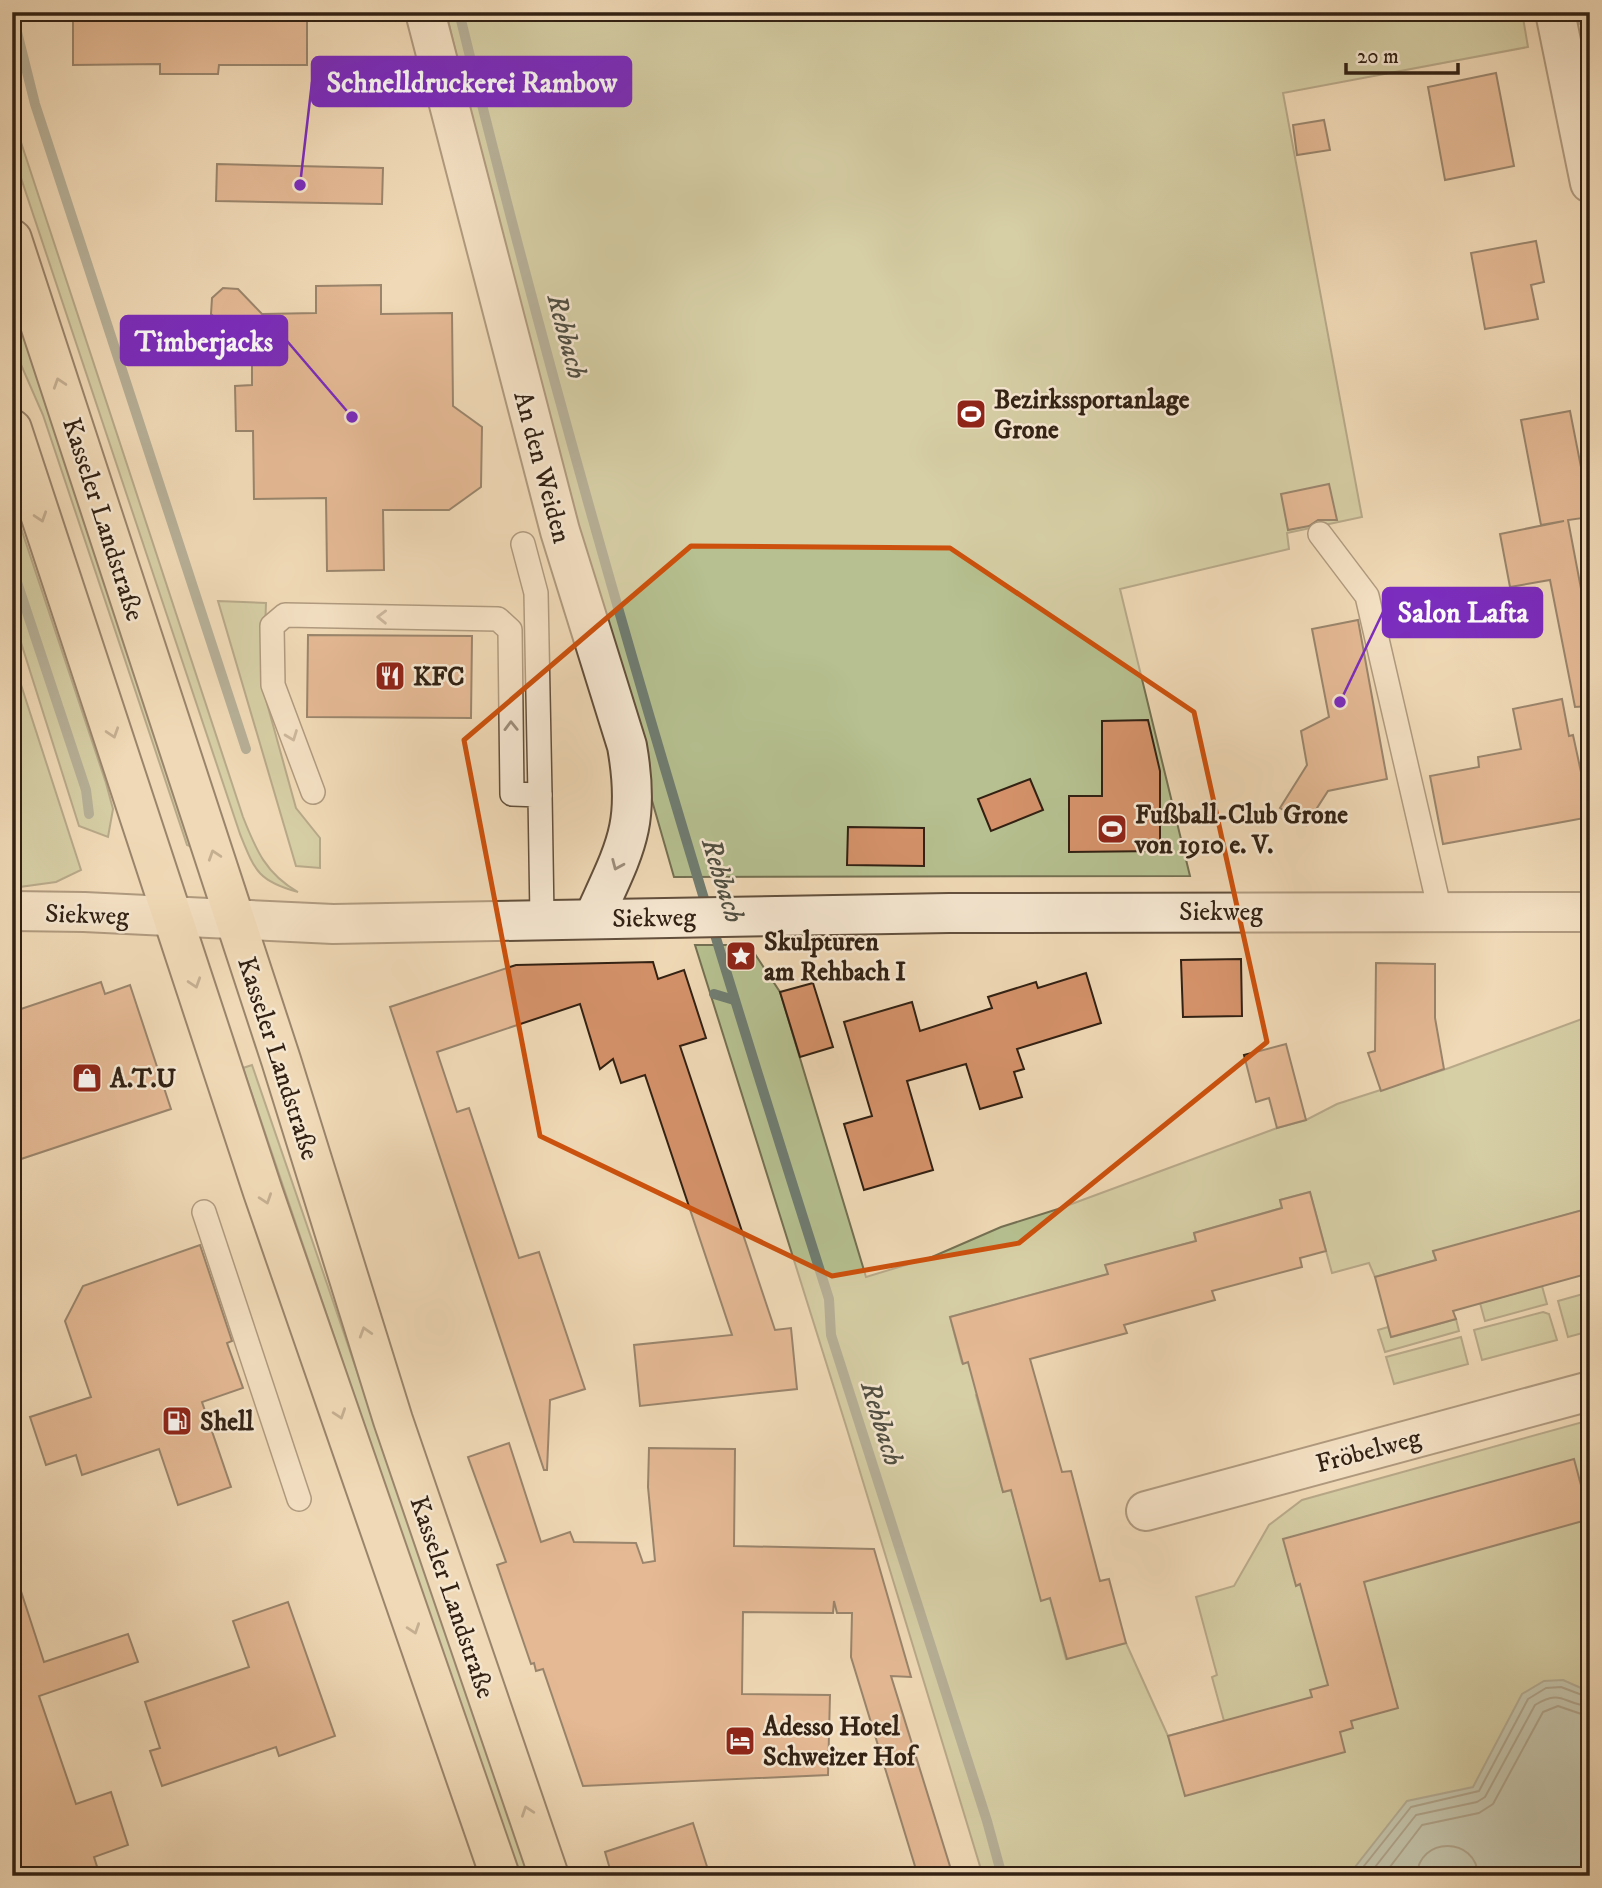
<svg xmlns="http://www.w3.org/2000/svg" width="1602" height="1888" viewBox="0 0 1602 1888" font-family="'IM FELL DW Pica',serif">
<style>
.green{fill:#b6c090;stroke:#747052;stroke-width:2}
.water{fill:#9abab1;stroke:#707d72;stroke-width:2}
.lines{fill:none;stroke-linecap:round;stroke-linejoin:round}
.shore{stroke:#666e62;stroke-width:2}
.stream{stroke:#707d72;stroke-width:10}
.building{fill:#d5926a;stroke:#322113;stroke-width:2}
.lane-casing{stroke:#624f3c;stroke-width:26}
.street-casing{stroke:#624f3c;stroke-width:42}
.primary-casing{stroke:#322113;stroke-width:42}
.lane{stroke:#f5e6d0;stroke-width:23}
.street{stroke:#f5e6d0;stroke-width:38}
.primary{stroke:#f0d9b6;stroke-width:38}
.oneway{stroke:#917d64}
.oneway2{stroke:#9d8d7b}
.marked{fill:none;stroke:#cd510d;stroke-width:5;stroke-linejoin:round}
.labels{text-anchor:middle;stroke-width:5;stroke-linejoin:round;paint-order:stroke}
.poi-label{font-size:26px;font-weight:bold;fill:#322113;stroke:#f5e6d0;text-anchor:start}
.street-label{font-size:26px;fill:#322113;stroke:#f5e6d0}
.water-label{font-size:28px;font-style:italic;fill:#514f42;stroke:#f5e6d0}
.leader{fill:none;stroke:#7b2cbf;stroke-width:2.5}
.callout-dot{fill:#7b2cbf;stroke:#f5e6d0;stroke-width:2.5}
.callout{fill:#7b2cbf;stroke:#7b2cbf;stroke-width:2.5}
.callout-label{font-size:28px;text-anchor:middle;font-weight:bold;fill:#fff}
</style>
<rect width="100%" height="100%" fill="#f0d9b6"/>
<filter id="stains"><feTurbulence type="fractalNoise" baseFrequency=".00286" numOctaves="4"/><feColorMatrix values="0 0 0 0 .2 0 0 0 0 .09 0 0 0 0 .02 0 0 0 .5 -.17"/></filter>
<radialGradient id="worn" r=".72"><stop offset=".6" stop-color="#630" stop-opacity="0"/><stop offset="1" stop-color="#630" stop-opacity=".3"/></radialGradient>
<g class="green">
<polygon points="446,12 1522,12 1528,47 1283,93 1362,517 1287,533 1289,549 1120,589 1190,876 674,877 560,481"/>
<path d="M 12,115 L 243,817 C 256,850 266,874 298,892 C 258,881 255,871 240,834 L 12,151 Z"/>
<polygon points="12,286 192,847 187,845 43,415 12,344"/>
<polygon points="12,501 106,783 113,809 108,837 79,826 12,614"/>
<polygon points="218,601 266,603 263,689 296,808 320,838 320,868 296,866"/>
<polygon points="12,657 81,870 56,882 12,888"/>
<polygon points="695,945 749,945 780,992 866,1277 932,1257 1001,1227 1058,1209 1277,1128 1306,1120 1337,1104 1449,1068 1590,1016 1590,1208 1433,1252 1436,1260 1375,1277 1369,1263 1332,1273 1310,1192 1280,1200 1282,1208 1194,1233 1196,1241 1106,1265 1108,1274 950,1317 962,1363 975,1360 984,1392 976,1395 1003,1492 1011,1490 1042,1600 1050,1598 1066,1659 1126,1643 1168,1736 1224,1721 1212,1677 1217,1675 1196,1597 1234,1586 1269,1525 1302,1500 1590,1420 1590,1876 983,1876 847,1429"/>
<polygon points="252,1065 530,1876 517,1876 243,1068"/>
<polygon points="1542,1286 1547,1304 1485,1321 1480,1303"/>
<polygon points="1590,1292 1590,1331 1568,1337 1558,1301"/>
<polygon points="1543,1312 1549,1314 1557,1340 1482,1360 1474,1330"/>
<polygon points="1456,1319 1459,1331 1385,1352 1378,1330 1388,1327 1392,1337"/>
<polygon points="1461,1337 1468,1364 1394,1384 1386,1357"/>
</g>
<polygon class="water" points="1563,1680 1590,1692 1590,1876 1472,1876 1447,1872 1430,1876 1348,1876 1407,1801 1473,1787 1522,1694 1544,1681"/>
<g class="lines">
<g class="shore">
<polyline points="1356,1876 1411,1807 1479,1791 1528,1699 1546,1688 1561,1687 1590,1698"/>
<path d="M 1368,1876 L 1416,1815 L 1477,1802 L 1485,1797 L 1535,1705 C 1563,1688 1563,1705 1590,1706"/>
<polyline points="1383,1876 1422,1825 1479,1813 1493,1804 1543,1712 1558,1706 1590,1717"/>
<path d="M 1417,1876 C 1418,1836 1477,1836 1478,1876"/>
</g>
<g class="stream">
<polyline points="12,12 35,104 246,749"/>
<path d="M 459,12 C 565,446 693,874 829,1299 L 831,1335 L 987,1821 L 1002,1876"/>
<polyline points="1577,12 1579,20"/>
<polyline points="12,567 86,790 89,814"/>
<polyline points="714,994 734,1000"/>
</g>
</g>
<g class="building">
<polygon points="73,12 307,12 307,65 219,65 218,74 160,74 160,64 73,65"/>
<polygon points="1496,73 1514,166 1445,180 1428,87"/>
<polygon points="1324,120 1330,150 1297,155 1293,125"/>
<polygon points="217,164 383,168 382,204 216,201"/>
<polygon points="1536,241 1544,282 1531,285 1538,319 1485,329 1471,253"/>
<polygon points="381,285 381,314 452,313 453,406 482,427 481,487 449,510 383,510 384,570 327,571 326,498 254,499 253,431 236,431 235,386 252,385 252,326 222,325 211,314 212,298 223,288 238,289 262,314 316,313 316,286"/>
<polygon points="1570,411 1590,513 1590,517 1568,520 1582,594 1590,593 1590,706 1575,707 1550,580 1510,587 1500,534 1564,521 1541,525 1521,420"/>
<polygon points="1329,484 1337,520 1318,520 1309,526 1288,530 1281,494"/>
<polygon points="1358,620 1387,779 1328,791 1306,825 1280,808 1307,765 1301,731 1329,717 1312,629"/>
<polygon points="308,635 472,636 471,718 307,717"/>
<polygon points="1562,699 1569,736 1573,735 1581,772 1590,770 1590,817 1443,844 1430,776 1479,767 1478,757 1521,749 1513,709"/>
<polygon points="1148,720 1160,771 1160,851 1069,852 1069,796 1102,796 1102,721"/>
<polygon points="1030,779 1043,810 991,831 978,799"/>
<polygon points="848,827 924,828 924,866 847,865"/>
<polygon points="1241,959 1242,1016 1183,1017 1181,960"/>
<polygon points="653,962 658,979 684,970 706,1038 680,1046 775,1330 791,1328 797,1389 640,1406 634,1345 732,1335 645,1075 621,1083 613,1059 600,1069 580,1004 437,1052 457,1112 469,1108 519,1258 539,1252 585,1389 550,1400 547,1470 544,1470 390,1007 516,965"/>
<polygon points="1376,963 1435,964 1435,1018 1444,1069 1381,1091 1368,1053 1375,1051"/>
<polygon points="1086,973 1101,1023 1017,1049 1024,1069 1014,1072 1022,1097 980,1109 966,1064 907,1081 933,1170 864,1190 844,1124 872,1116 844,1022 912,1002 920,1031 992,1008 988,997 1036,982 1038,988"/>
<polygon points="101,982 105,994 130,985 171,1109 12,1162 12,1012"/>
<polygon points="813,983 833,1047 800,1057 780,992"/>
<polygon points="1286,1044 1306,1120 1277,1128 1269,1098 1256,1102 1244,1055"/>
<polygon points="1310,1192 1326,1251 1300,1258 1302,1267 1212,1291 1215,1300 1124,1325 1127,1333 1030,1359 1062,1472 1071,1471 1100,1581 1109,1579 1126,1643 1067,1659 1050,1598 1041,1601 1011,1490 1003,1492 968,1362 963,1364 950,1317 1108,1274 1105,1265 1196,1241 1194,1233 1282,1208 1280,1200"/>
<polygon points="1590,1208 1590,1273 1453,1311 1456,1319 1391,1337 1375,1277 1436,1260 1433,1251"/>
<polygon points="200,1245 232,1341 227,1343 243,1388 202,1402 231,1487 178,1505 159,1449 82,1475 76,1455 46,1465 30,1417 91,1397 65,1321 83,1286"/>
<polygon points="509,1443 541,1542 570,1532 574,1542 636,1543 643,1563 655,1561 648,1487 649,1448 735,1449 734,1546 874,1549 911,1677 891,1676 953,1876 918,1876 851,1657 852,1613 837,1613 834,1601 833,1613 743,1612 742,1694 830,1695 828,1775 583,1786 543,1669 536,1671 534,1663 531,1664 497,1565 506,1562 468,1457"/>
<polygon points="1574,1459 1590,1519 1364,1582 1398,1708 1351,1721 1353,1728 1340,1732 1345,1752 1185,1796 1168,1736 1312,1697 1310,1690 1328,1685 1300,1584 1296,1586 1283,1539"/>
<polygon points="18,1582 44,1662 128,1634 138,1662 39,1696 76,1804 111,1792 128,1845 94,1857 100,1876 12,1876 12,1583"/>
<polygon points="288,1602 335,1736 279,1756 276,1747 162,1786 150,1751 160,1748 145,1702 249,1667 233,1621"/>
<polygon points="693,1823 710,1876 612,1876 605,1852"/>
</g>
<g class="lines">
<g class="lane-casing">
<g id="lane">
<polyline points="1320,534 1367,596 1440,911"/>
<polyline points="523,544 536,593 540,795"/>
<polyline points="313,792 273,685 272,626 285,615 498,619 510,630 512,794 540,795 542,918"/>
<polyline points="204,1212 299,1499"/>
</g>
</g>
<g class="street-casing">
<g id="street">
<path d="M 425,12 L 560,531 L 627,746 C 641,825 625,848 594,917"/>
<polyline points="1555,12 1590,183"/>
<polyline points="12,911 84,912 333,924 949,913 1590,912"/>
<polyline points="1146,1511 1590,1391"/>
</g>
</g>
<g class="primary-casing">
<g id="primary">
<polyline points="12,239 281,1060 393,1420 549,1876"/>
<polyline points="12,429 263,1192 500,1876"/>
</g>
</g>
<use href="#lane" class="lane"/>
<use href="#street" class="street"/>
<use href="#primary" class="primary"/>
</g>
<defs><path id="oneway-chevron" d="M-2-3.5L2.5 0L-2 3.5" fill="none" stroke-width="1.6" stroke-linecap="round" stroke-linejoin="round" transform="scale(1.75)"/></defs>
<g class="oneway">
<use href="#oneway-chevron" transform="translate(59 383) rotate(-108)"/>
<use href="#oneway-chevron" transform="translate(41 517) rotate(72)"/>
<use href="#oneway-chevron" transform="translate(113 733) rotate(72)"/>
<use href="#oneway-chevron" transform="translate(214 855) rotate(-108)"/>
<use href="#oneway-chevron" transform="translate(195 983) rotate(72)"/>
<use href="#oneway-chevron" transform="translate(266 1199) rotate(71)"/>
<use href="#oneway-chevron" transform="translate(365 1332) rotate(-107)"/>
<use href="#oneway-chevron" transform="translate(340 1414) rotate(71)"/>
<use href="#oneway-chevron" transform="translate(414 1629) rotate(71)"/>
<use href="#oneway-chevron" transform="translate(527 1811) rotate(-109)"/>
</g>
<g class="oneway2">
<use href="#oneway-chevron" transform="translate(382 617) rotate(-179)"/>
<use href="#oneway-chevron" transform="translate(511 726) rotate(-91)"/>
<use href="#oneway-chevron" transform="translate(292 736) rotate(69)"/>
<use href="#oneway-chevron" transform="translate(617 865) rotate(113)"/>
</g>
<path d="M0 0H1602V1888H0ZM 691,546 L 950,548 L 1194,712 L 1267,1042 L 1019,1243 L 832,1276 L 540,1136 L 464,740 Z" fill="#f0d9b6" fill-opacity=".55" fill-rule="evenodd"/>
<path class="marked" d="M 691,546 L 950,548 L 1194,712 L 1267,1042 L 1019,1243 L 832,1276 L 540,1136 L 464,740 Z"/>
<defs>
<g id="stadium-square" transform="scale(1.575)"><rect x="-9" y="-9" width="18" height="18" rx="4" fill="#8f2418" stroke="#f5e6d0"/><path d="M0-5a6.5 5 0 1 0 0 10a6.5 5 0 1 0 0-10ZM-3.5-1.8h7v3.6h-7Z" fill="#fff"/></g>
<g id="restaurant-square" transform="scale(1.575)"><rect x="-9" y="-9" width="18" height="18" rx="4" fill="#8f2418" stroke="#f5e6d0"/><path d="M-5-6h1v4h1v-4h1v4h1v-4h1v5L-1.5 .5V6h-2V.5L-5-1ZM5-6V6H3V1.5H1.5Q1.5-4 5-6Z" fill="#fff"/></g>
<g id="sight-square" transform="scale(1.575)"><rect x="-9" y="-9" width="18" height="18" rx="4" fill="#8f2418" stroke="#f5e6d0"/><path d="M0-6L1.8-2.2L6-1.7L2.9 1.2L3.7 5.4L0 3.3L-3.7 5.4L-2.9 1.2L-6-1.7L-1.8-2.2Z" fill="#fff"/></g>
<g id="shop-square" transform="scale(1.575)"><rect x="-9" y="-9" width="18" height="18" rx="4" fill="#8f2418" stroke="#f5e6d0"/><path d="M-5-2.5h2.3a2.7 3.5 0 0 1 5.4 0H5L5.5 6h-11ZM-1.5-2.5h3a1.5 2.3 0 0 0-3 0Z" fill="#fff"/></g>
<g id="fuel-square" transform="scale(1.575)"><rect x="-9" y="-9" width="18" height="18" rx="4" fill="#8f2418" stroke="#f5e6d0"/><path d="M-5.5-6h7V0h2V4h1.3V-2.5L3-4.5l.8-.8L6-3V5H2.5V1h-1V6h-7ZM-4.2-4.7v3.2H.2V-4.7Z" fill="#fff"/></g>
<g id="hotel-square" transform="scale(1.575)"><rect x="-9" y="-9" width="18" height="18" rx="4" fill="#8f2418" stroke="#f5e6d0"/><path d="M-6-4.5h1.5V1H6V5H4.5V3h-9V5H-6ZM-4 0a1.8 1.8 0 1 1 3.6 0ZM.5 0V-2.5h3Q6-2.5 6 0Z" fill="#fff"/></g>
</defs>
<g fill-rule="evenodd">
<use href="#stadium-square" x="971" y="414"/>
<use href="#restaurant-square" x="390" y="676"/>
<use href="#stadium-square" x="1112" y="829"/>
<use href="#sight-square" x="741" y="956"/>
<use href="#shop-square" x="87" y="1078"/>
<use href="#fuel-square" x="177" y="1421"/>
<use href="#hotel-square" x="740" y="1741"/>
</g>
<g class="labels">
<g class="poi-label">
<text x="994" y="408">Bezirkssportanlage<tspan x="994" dy="30">Grone</tspan></text>
<text x="413" y="685">KFC</text>
<text x="1135" y="823">Fußball-Club Grone<tspan x="1135" dy="30">von 1910 e. V.</tspan></text>
<text x="764" y="950">Skulpturen<tspan x="764" dy="30">am Rehbach I</tspan></text>
<text x="110" y="1087">A.T.U</text>
<text x="200" y="1430">Shell</text>
<text x="763" y="1735">Adesso Hotel<tspan x="763" dy="30">Schweizer Hof</tspan></text>
</g>
<g class="street-label">
<text transform="translate(543 467) rotate(75)" y="9">An den Weiden</text>
<text transform="translate(104 519) rotate(72)" y="9">Kasseler Landstraße</text>
<text x="1221" y="920">Siekweg</text>
<text transform="translate(87 914) rotate(2)" y="9">Siekweg</text>
<text transform="translate(654 917) rotate(-1)" y="9">Siekweg</text>
<text transform="translate(279 1058) rotate(72)" y="9">Kasseler Landstraße</text>
<text transform="translate(1368 1450) rotate(-15)" y="9">Fröbelweg</text>
<text transform="translate(453 1597) rotate(71)" y="9">Kasseler Landstraße</text>
</g>
<g class="water-label">
<text transform="translate(568 336) rotate(75)" y="10">Rehbach</text>
<text transform="translate(724 880) rotate(73)" y="10">Rehbach</text>
<text transform="translate(883 1423) rotate(73)" y="10">Rehbach</text>
</g>
</g>
<path class="leader" d="M300 185L312 82M352 417L287 341M1340 702L1383 612"/>
<g class="callout-dot">
<circle cx="300" cy="185" r="7"/>
<circle cx="352" cy="417" r="7"/>
<circle cx="1340" cy="702" r="7"/>
</g>
<g class="callout">
<rect x="312" y="57" width="319" height="49" rx="7"/>
<rect x="121" y="316" width="166" height="49" rx="7"/>
<rect x="1383" y="588" width="159" height="49" rx="7"/>
</g>
<g class="callout-label">
<text x="472" y="92">Schnelldruckerei Rambow</text>
<text x="204" y="351">Timberjacks</text>
<text x="1463" y="622">Salon Lafta</text>
</g>
<rect width="1602" height="1888" fill="none" stroke="#f0d9b6" stroke-width="42"/>
<rect x="14" y="14" width="1574" height="1860" fill="none" stroke="#322113" stroke-width="3.5"/>
<rect x="21" y="21" width="1560" height="1846" fill="none" stroke="#322113" stroke-width="2"/>
<path d="M1346 63v10h112v-10" fill="none" stroke="#322113" stroke-width="3.5"/>
<text x="1357" y="63" font-size="21" fill="#322113" stroke="#f5e6d0" stroke-width="5" paint-order="stroke">20 m</text>
<rect width="100%" height="100%" filter="url(#stains)"/>
<rect width="100%" height="100%" fill="url(#worn)"/>
</svg>
